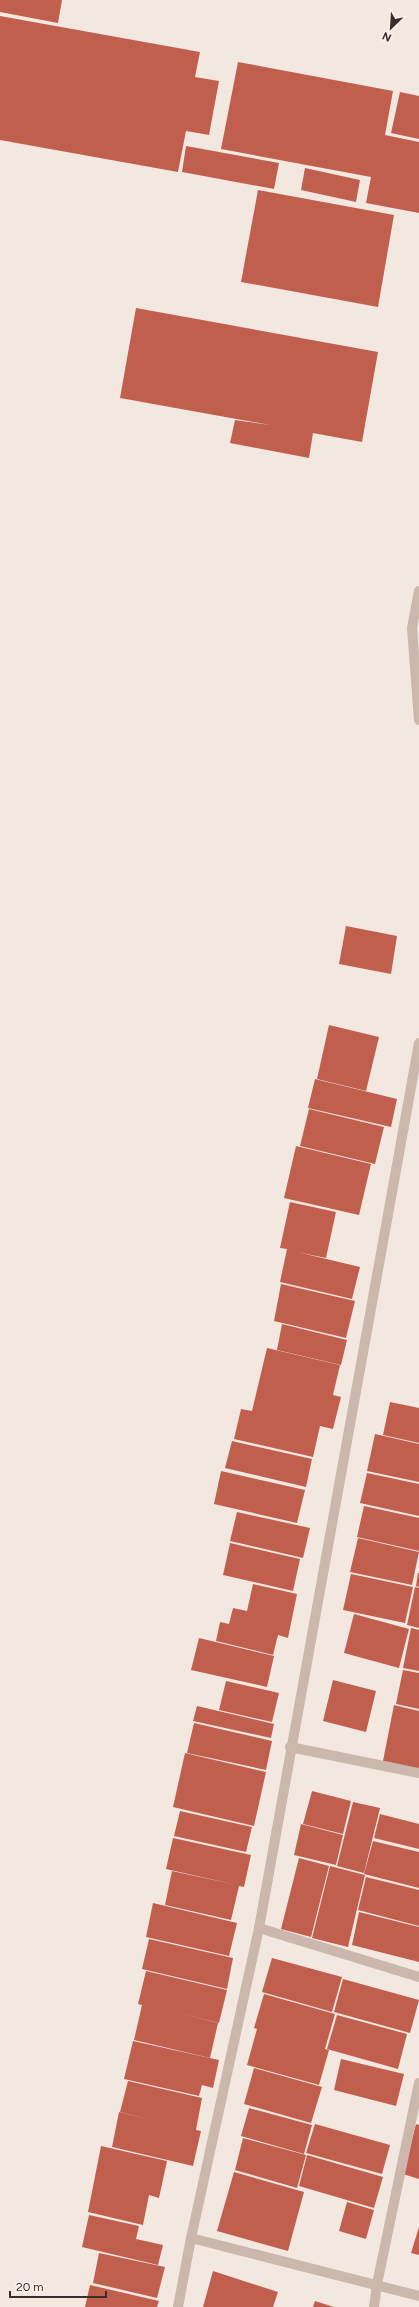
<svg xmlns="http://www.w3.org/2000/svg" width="419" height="2307" viewBox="0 0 419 2307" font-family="Figtree,sans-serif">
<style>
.building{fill:#c15f4f}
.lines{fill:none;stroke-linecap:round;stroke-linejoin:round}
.lane{stroke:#cbb7ac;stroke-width:10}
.street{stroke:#cbb7ac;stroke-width:10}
</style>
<rect width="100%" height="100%" fill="#f2e8e0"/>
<g class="building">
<polygon points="0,0 62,0 58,23 0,12"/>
<polygon points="0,16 200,52 195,77 219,81 209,135 186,131 178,172 0,140"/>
<polygon points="238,62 393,91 385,135 419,142 419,213 366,203 371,177 221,149"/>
<polygon points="400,92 419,96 419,139 391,133"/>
<polygon points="186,146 279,163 274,189 182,172"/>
<polygon points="305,168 360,180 356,202 301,190"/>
<polygon points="258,190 394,215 378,307 241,282"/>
<polygon points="136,308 378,352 362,442 313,433 309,458 230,443 235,420 270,425 120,398"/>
<polygon points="346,926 397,936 391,974 339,964"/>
<polygon points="329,1025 379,1037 366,1091 317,1079"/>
<polygon points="315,1079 397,1099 391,1127 308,1108"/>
<polygon points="309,1109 384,1127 375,1164 300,1146"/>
<polygon points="296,1146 371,1164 359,1215 284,1198"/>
<polygon points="290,1202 336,1212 326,1258 297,1252 360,1267 352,1299 280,1282 287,1249 280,1248"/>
<polygon points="281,1284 355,1301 346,1338 274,1321"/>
<polygon points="282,1324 347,1340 341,1365 277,1350"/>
<polygon points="267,1348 340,1365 333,1395 341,1397 333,1429 320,1426 313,1457 234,1439 241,1409 252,1411"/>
<polygon points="390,1402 419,1408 419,1443 383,1435"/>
<polygon points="375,1434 419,1444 419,1482 367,1471"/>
<polygon points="232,1441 312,1459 306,1487 225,1468"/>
<polygon points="221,1471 305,1490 297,1523 214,1504"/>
<polygon points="367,1473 419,1484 419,1516 360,1503"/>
<polygon points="364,1506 419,1518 419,1551 357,1537"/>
<polygon points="237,1512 310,1528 303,1558 230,1541"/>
<polygon points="358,1538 419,1552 412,1585 350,1572"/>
<polygon points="230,1543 300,1559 293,1591 223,1575"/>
<polygon points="418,1573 419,1573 419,1587 416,1586"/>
<polygon points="351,1574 413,1587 405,1623 343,1610"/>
<polygon points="253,1584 297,1594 288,1638 278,1635 273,1655 216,1641 220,1622 229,1624 233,1608 247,1611"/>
<polygon points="415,1587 419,1588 419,1628 407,1625"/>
<polygon points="354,1614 409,1629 399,1668 344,1653"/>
<polygon points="411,1628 419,1630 419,1671 403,1668"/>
<polygon points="199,1638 274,1656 267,1687 191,1670"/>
<polygon points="403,1670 419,1673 419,1709 396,1704"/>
<polygon points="333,1680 376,1691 366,1732 323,1721"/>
<polygon points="226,1681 279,1693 272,1722 219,1710"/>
<polygon points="394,1705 419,1711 419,1769 383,1761"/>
<polygon points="197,1706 274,1724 271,1738 193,1721"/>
<polygon points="194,1723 272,1741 266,1770 187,1753"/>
<polygon points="185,1753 266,1772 254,1826 173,1807"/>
<polygon points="312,1791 351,1801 343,1834 303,1824"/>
<polygon points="353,1802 380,1808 364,1873 337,1866"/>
<polygon points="180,1811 252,1827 246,1852 174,1836"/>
<polygon points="380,1814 419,1824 419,1849 374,1838"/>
<polygon points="301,1824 343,1835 336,1865 294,1855"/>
<polygon points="173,1838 251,1855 244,1887 239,1886 231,1920 165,1905 172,1871 237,1885 166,1869"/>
<polygon points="373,1841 419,1852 419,1888 364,1874"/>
<polygon points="299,1858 329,1866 311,1937 281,1929"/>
<polygon points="330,1866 365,1875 348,1947 312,1938"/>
<polygon points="366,1877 419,1890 419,1926 358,1910"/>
<polygon points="153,1903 237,1923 229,1956 146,1937"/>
<polygon points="359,1912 419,1927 419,1962 352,1945"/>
<polygon points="149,1939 233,1958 227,1989 142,1969"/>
<polygon points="272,1958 342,1977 332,2012 262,1992"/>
<polygon points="146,1971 227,1990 219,2023 179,2013 218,2023 210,2058 134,2040 142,2005 138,2004"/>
<polygon points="343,1979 419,2000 410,2033 334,2012"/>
<polygon points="264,1994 335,2014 325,2049 329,2050 319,2085 247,2065 257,2029 254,2028"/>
<polygon points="337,2015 407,2034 398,2069 327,2049"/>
<polygon points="133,2041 219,2060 213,2088 202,2085 199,2096 124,2079"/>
<polygon points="341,2059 404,2074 396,2106 334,2090"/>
<polygon points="254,2068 322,2087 311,2123 244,2104"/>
<polygon points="128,2081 202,2098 196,2130 201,2131 193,2166 112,2147 119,2112 151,2120 120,2112"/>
<polygon points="249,2108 312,2125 304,2154 241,2136"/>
<polygon points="315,2124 390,2145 382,2174 306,2153"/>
<polygon points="416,2124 419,2125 419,2179 403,2174"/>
<polygon points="243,2138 306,2155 297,2188 235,2170"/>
<polygon points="101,2146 167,2161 159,2198 149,2195 143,2225 88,2212"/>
<polygon points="307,2155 383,2177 374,2208 299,2186"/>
<polygon points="234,2172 304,2192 288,2251 217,2231"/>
<polygon points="347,2202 374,2210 366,2239 339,2231"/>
<polygon points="89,2215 139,2226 136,2239 163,2245 158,2265 82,2247"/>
<polygon points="419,2227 419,2255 411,2253"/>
<polygon points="99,2253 165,2267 157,2298 93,2283"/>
<polygon points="213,2271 278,2292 273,2307 203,2307"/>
<polygon points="90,2285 159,2301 157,2307 85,2307"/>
<polygon points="315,2301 334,2307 313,2307"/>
</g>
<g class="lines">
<polyline class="lane" points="374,2307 377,2284"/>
<g class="street">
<polyline points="419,591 412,628 419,720"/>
<polyline points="290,1747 419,1773"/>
<polyline points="259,1928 419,1977"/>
<polyline points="191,2238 419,2296"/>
<polyline points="377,2284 419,2083"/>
<polyline points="178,2307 191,2238 259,1928 419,1043"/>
</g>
</g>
<g transform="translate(391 28) rotate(205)" stroke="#faf2ed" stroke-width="3" paint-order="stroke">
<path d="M0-3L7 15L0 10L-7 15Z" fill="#392e2b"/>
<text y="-6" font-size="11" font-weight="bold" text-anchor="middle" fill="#392e2b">N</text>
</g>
<path d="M10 2291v6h96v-6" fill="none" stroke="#392e2b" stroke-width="2"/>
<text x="16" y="2291" font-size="12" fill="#392e2b" stroke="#faf2ed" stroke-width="3" paint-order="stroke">20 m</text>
</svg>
